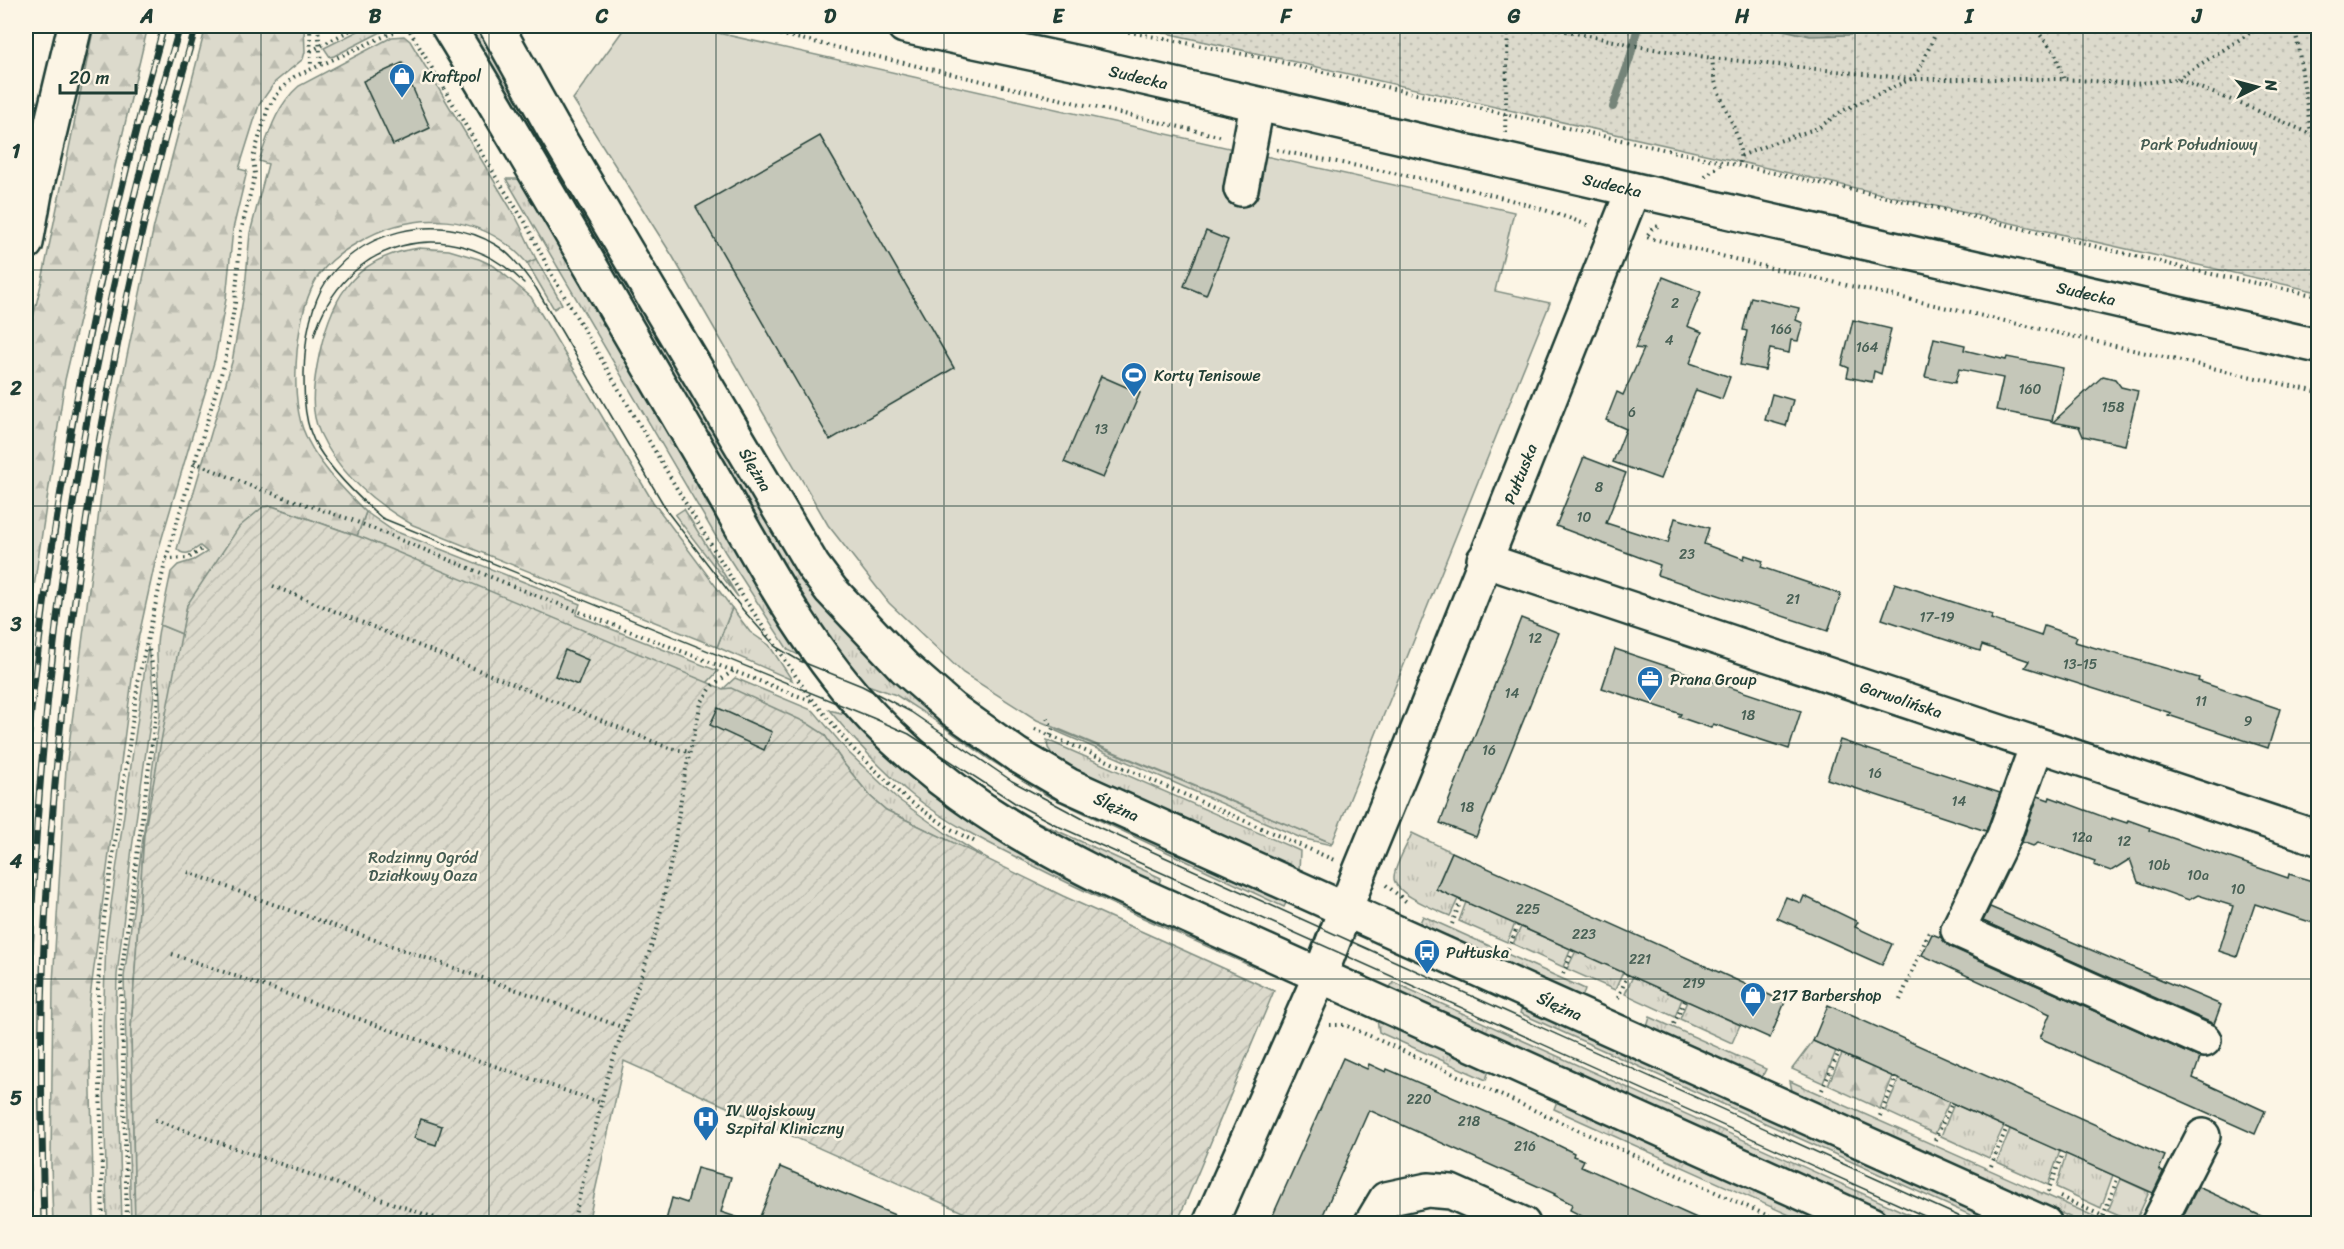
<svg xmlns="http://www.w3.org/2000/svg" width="2344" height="1249" viewBox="0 0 2344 1249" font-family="Sriracha,sans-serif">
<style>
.grass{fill:url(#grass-tufts);stroke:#7e8c80;stroke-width:1.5}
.forest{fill:url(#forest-firs);stroke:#7e8c80;stroke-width:1.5}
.park{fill:url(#park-dots);stroke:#7e8c80;stroke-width:1.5}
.garden{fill:url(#garden-furrows);stroke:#7e8c80;stroke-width:1.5}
.pitch{fill:#dcdacc;stroke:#7e8c80;stroke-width:1.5}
.water{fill:url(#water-waves);stroke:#758479;stroke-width:1.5}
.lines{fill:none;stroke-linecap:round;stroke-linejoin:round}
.shore{stroke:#586c62;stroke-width:1.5}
.stream{stroke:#758479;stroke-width:8}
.building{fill:#c5c7b9;stroke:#1f3d34;stroke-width:1.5}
.minor-casing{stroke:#1f3d34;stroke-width:38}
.major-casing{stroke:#1f3d34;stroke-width:38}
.path{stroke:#1f3d34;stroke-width:4;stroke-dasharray:1.5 4.5;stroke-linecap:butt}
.minor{stroke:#fcf5e5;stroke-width:33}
.major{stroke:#fcf5e5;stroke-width:33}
.tram{stroke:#1f3d34;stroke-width:1.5}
.rail-casing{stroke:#1f3d34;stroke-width:7}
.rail{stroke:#fcf5e5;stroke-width:4.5;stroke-dasharray:14;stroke-linecap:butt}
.grid{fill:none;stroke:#1f3d34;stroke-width:1.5;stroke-opacity:0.55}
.labels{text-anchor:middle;stroke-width:5;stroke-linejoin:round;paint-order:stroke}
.number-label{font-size:14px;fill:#486055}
.poi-label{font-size:16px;fill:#1f3d34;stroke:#fcf5e5;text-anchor:start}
.street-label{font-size:16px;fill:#1f3d34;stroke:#fcf5e5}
.park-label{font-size:16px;fill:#455c52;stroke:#fcf5e5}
.neatline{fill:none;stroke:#1f3d34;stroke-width:2}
.grid-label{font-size:20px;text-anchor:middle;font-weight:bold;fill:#1f3d34}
</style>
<defs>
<pattern id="grass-tufts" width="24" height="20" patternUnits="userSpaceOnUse" patternTransform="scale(1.5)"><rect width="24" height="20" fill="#dcdacc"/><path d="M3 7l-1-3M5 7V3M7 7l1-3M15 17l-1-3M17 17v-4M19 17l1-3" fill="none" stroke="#bcbcb0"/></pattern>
<pattern id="forest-firs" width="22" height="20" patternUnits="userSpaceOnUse" patternTransform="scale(1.5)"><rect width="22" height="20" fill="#dcdacc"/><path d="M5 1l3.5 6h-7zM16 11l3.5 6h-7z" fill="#bcbcb0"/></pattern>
<pattern id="park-dots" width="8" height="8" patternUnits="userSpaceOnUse" patternTransform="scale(1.5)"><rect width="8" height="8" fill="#dcdacc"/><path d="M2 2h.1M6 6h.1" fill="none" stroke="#bcbcb0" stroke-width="1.8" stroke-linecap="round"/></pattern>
<pattern id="garden-furrows" width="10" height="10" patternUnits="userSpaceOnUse" patternTransform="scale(1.5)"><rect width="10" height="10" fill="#dcdacc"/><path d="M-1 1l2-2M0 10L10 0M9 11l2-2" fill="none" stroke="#bcbcb0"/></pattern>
<pattern id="water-waves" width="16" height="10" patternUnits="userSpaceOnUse" patternTransform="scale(1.5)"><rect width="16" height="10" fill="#aeb3a7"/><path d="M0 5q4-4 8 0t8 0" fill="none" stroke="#8d9389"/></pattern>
</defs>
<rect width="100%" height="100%" fill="#fcf5e5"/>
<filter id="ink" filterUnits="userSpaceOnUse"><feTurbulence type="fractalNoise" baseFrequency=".0167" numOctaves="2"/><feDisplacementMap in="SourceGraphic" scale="12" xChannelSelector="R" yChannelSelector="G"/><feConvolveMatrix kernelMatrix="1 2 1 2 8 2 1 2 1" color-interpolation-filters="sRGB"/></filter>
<g filter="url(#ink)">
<g class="grass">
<polygon points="368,26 393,26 334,56 330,57 324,48"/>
<polygon points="462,26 477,26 622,273 819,598 861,647 908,693 940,719 1288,899 1284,907 1048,796 990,760 924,713 896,695 862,683 819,624 781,564"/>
<polygon points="506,179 519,179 771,608 803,657 788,650 725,552"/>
<polygon points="536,259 562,304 554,309 527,263"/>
<polygon points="684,509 738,597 675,515"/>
<polygon points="366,512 392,530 580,604 576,615 718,671 707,683 357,536"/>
<polygon points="732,608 750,632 769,645 792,680 717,647"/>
<path d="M 160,625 L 182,634 L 144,835 L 131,1030 L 135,1223 L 131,1224 L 124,977 L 160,714 C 162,684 152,654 160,625 Z"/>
<polygon points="148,647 154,696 132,848 117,975 116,1018 122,1223 107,1223 103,1028 106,940"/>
<polygon points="735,678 814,711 849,753 899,800 947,834 988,860 886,810 871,797 844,764 824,734 723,689"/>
<path d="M 829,710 L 849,715 L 886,755 L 930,794 L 1006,846 L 1052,871 L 1257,965 L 1253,967 C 1180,934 1106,903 1034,866 C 992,845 949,824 912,795 C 881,770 854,740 829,710 Z"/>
<polygon points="1056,729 1332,843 1331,845 1301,838 1056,731"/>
<polygon points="1047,740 1300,851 1299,871 1056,760 1048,748"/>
<polygon points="934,754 994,795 1036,821 1161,878 1158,887 1021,818"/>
<path d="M 1412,833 L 1452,852 L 1436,888 L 1458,899 L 1450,916 C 1437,910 1393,894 1394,877 C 1395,864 1407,846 1412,833 Z"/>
<polygon points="1466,902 1515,924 1507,942 1459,921"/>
<polygon points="1423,916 1585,989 1582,998 1419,925"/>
<polygon points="1521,927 1571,949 1563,967 1513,944"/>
<polygon points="1576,951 1623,972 1615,990 1567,969"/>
<polygon points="1633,976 1682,999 1675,1017 1625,994"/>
<polygon points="1393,982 1928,1223 1906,1223 1388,992"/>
<polygon points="1687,1001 1740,1025 1732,1043 1680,1019"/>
<polygon points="1523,1004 2010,1223 1988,1223 1520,1013"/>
<polygon points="1650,1017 1766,1069 1761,1079 1647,1027"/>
<polygon points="1377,1020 1489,1070 1486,1080 1383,1034 1379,1032"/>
<polygon points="1813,1041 1836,1051 1823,1083 1792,1069"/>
<polygon points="1790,1081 2109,1223 2083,1223 1796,1095 1792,1091"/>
<polygon points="1557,1101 1832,1223 1807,1223 1554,1109"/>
<polygon points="1954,1104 2004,1126 1989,1158 1941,1136"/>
<polygon points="2010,1129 2060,1151 2048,1185 1997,1162"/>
<polygon points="2066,1154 2113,1175 2101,1208 2056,1187"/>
<polygon points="2121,1179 2149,1192 2135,1223 2108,1211"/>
</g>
<g class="forest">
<polygon points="94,26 148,26 65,380 26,640 26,347 43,276"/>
<polygon points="206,26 304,26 305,52 303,59 275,82 259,105 239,169 247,171 233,229 226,299 215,359 156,558 136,649 89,1005 94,1223 53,1223 51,1164 53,983 66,768 106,457 154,226"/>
<path d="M 404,36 L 410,41 L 517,219 L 536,259 L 527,263 C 482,212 413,209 357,243 C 343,251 329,261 319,275 C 296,309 289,391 303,429 C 314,460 343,489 366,512 L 357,536 L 272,506 L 187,605 L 182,634 L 160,625 L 171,572 L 178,565 L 194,560 L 207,552 L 200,546 C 193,551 185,558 177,549 L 232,362 L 245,288 L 250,233 L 268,164 L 259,161 C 269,133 276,106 299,86 L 392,37 Z"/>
<path d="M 419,248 L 449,250 L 479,259 L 494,266 L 531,297 L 653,502 L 732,608 L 717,647 L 413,525 C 376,504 339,474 320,433 C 310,411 313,389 317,366 C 328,304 350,257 419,248 Z"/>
<polygon points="1842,1054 1893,1076 1880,1109 1828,1085"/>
<polygon points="1899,1079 1949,1102 1935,1134 1885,1111"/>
</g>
<polygon class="park" points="1135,26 2318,26 2318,292"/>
<polygon class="garden" points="272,506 366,539 723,689 731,688 807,723 824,734 844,764 871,797 886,810 1063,896 1274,991 1177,1223 987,1223 624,1061 588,1223 135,1224 131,1030 144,835 166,714 187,605 239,527 263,507"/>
<polygon class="pitch" points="626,26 687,26 1514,212 1495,291 1550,303 1332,843 1037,720 963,673 889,603 828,525 673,257 573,99"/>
<polygon class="water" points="1766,26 1864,26 1850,35 1810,36"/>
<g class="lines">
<path class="shore" d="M 1791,26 C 1807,29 1839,35 1853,26"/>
<polyline class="stream" points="1613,107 1630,58 1638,26"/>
</g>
<g class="building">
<polygon points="402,63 430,128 393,145 363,81"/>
<polygon points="820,136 954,368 830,440 696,207"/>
<polygon points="1206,231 1228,240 1206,295 1184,286"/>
<polygon points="1663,277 1701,292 1687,326 1702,332 1690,363 1730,377 1722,399 1696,390 1660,479 1613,462 1626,429 1606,420 1617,392 1623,395 1644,349 1635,348"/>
<polygon points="1751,297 1799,308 1796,320 1803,323 1798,341 1791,340 1789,353 1770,349 1765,370 1740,365 1747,331 1743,330"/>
<polygon points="1853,320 1891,329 1881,374 1874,371 1872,382 1847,377 1849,368 1842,365"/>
<polygon points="1934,338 1965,345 1964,350 2006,360 2007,357 2063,368 2052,421 1996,410 2003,378 1959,369 1955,383 1925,377"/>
<polygon points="1101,376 1140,393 1103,478 1064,462"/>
<polygon points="2103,376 2115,379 2121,387 2138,391 2125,445 2083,436 2079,427 2053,422"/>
<polygon points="1772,394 1793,400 1786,426 1765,420"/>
<polygon points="1584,457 1626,473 1606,523 1668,543 1675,518 1709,528 1704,544 1744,559 1745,555 1763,561 1761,567 1841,594 1828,631 1657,575 1660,565 1556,526"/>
<polygon points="1895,583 1993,615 1991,619 2041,636 2044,626 2077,637 2075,642 2199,678 2198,681 2280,709 2268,748 2168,715 2171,713 2025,667 2029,661 1982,645 1980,651 1882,619"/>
<polygon points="1521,618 1559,633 1476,837 1440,823"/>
<polygon points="1615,649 1801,711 1789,749 1713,724 1711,728 1679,717 1681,714 1602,688"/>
<polygon points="565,650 588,660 578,685 555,676"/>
<polygon points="718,708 772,732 764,750 710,725"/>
<polygon points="1840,740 2000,793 1986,831 1827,779"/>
<polygon points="2038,796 2049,800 2050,797 2112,820 2112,818 2127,823 2128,820 2150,828 2149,830 2288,878 2289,874 2319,883 2319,925 2255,904 2237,957 2219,951 2233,906 2198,895 2189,900 2138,882 2130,859 2111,871 2094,865 2095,861 2064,850 2038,843 2033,846 2022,842"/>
<polygon points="1452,852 1785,1002 1770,1038 1436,889"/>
<polygon points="1804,896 1858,922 1855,927 1892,944 1882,965 1777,918 1786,897 1801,903"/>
<polygon points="1990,907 2221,1005 2214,1024 1983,921"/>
<polygon points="1932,934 1942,938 1950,947 2200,1058 2193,1078 2265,1111 2255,1134 2040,1038 2050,1014 1922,955"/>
<polygon points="1828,1005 2165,1156 2159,1170 2163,1172 2153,1193 1813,1041"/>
<polygon points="1343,1058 1367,1069 1369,1064 1386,1072 1387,1069 1521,1127 1574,1153 1573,1156 1584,1160 1581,1166 1710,1224 1597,1224 1570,1210 1572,1204 1554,1195 1555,1194 1369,1110 1319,1224 1269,1224"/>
<polygon points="421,1119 442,1126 436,1145 414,1138"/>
<polygon points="780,1167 914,1223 914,1224 757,1224"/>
<polygon points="697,1168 731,1177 721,1212 739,1218 738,1224 665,1224 672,1198 687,1203"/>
<polygon points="2198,1187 2218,1196 2278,1224 2179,1224"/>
</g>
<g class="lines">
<g class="minor-casing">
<g id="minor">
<path id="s1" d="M 904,26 L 1083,64 L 2318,346"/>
<polyline points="1241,189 1257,105"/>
<polyline points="26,243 35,193 75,26"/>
<path id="s2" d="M 1484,560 L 2318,838"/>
<polyline points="2037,745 2004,836 1958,930 2204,1040"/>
<path id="s3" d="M 1210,1224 L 1320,976 L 1360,871 L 1409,752 L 1633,190"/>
<polyline points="1371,1224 1386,1199 1428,1190 1451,1192 1523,1224"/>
<polyline points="2158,1224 2203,1136"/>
</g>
</g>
<g class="major-casing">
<g id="major">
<path d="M 448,26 C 536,170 620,318 706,464 C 756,550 804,646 873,718 C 944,791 1017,835 1108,880 L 1871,1224"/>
<path id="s4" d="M 496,26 L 553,128 L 813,566 L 831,590 L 904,667 L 952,709 L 1017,755 L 1068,785 L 2045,1224"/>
</g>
</g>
<g class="path">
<polyline points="310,26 311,68"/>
<polyline points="318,26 321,65"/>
<polyline points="407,26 496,177 525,222 552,275 683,499 740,592 805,690 851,747 905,798 949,828 977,843"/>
<polyline points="745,26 1223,137"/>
<polyline points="1099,26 1268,59 1394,89 1616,139 1941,209 2197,271 2318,296"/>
<polyline points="1163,26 1165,40"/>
<polyline points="1542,26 1647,48 1712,58 1911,79 2064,79 2135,84 2177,79 2249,107 2318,137"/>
<polyline points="2033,26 2055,53 2064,79"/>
<polyline points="2295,26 2311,133"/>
<polyline points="311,51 358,26"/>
<path d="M 1712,58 C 1713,65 1713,74 1715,81 C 1722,106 1746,141 1739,166"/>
<polyline points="2177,79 2261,26"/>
<polyline points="1505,133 1508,26"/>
<path d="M 1277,150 C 1381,172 1490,187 1590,226"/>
<polyline points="1741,156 1770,144 1818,128 1844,110 1911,79 1918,72 1939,26"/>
<polyline points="1705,176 1723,163"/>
<polyline points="1658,226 1652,229 1646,237 1758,265 2318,392"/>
<polyline points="194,462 251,486 352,520 530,593 814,702"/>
<polyline points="166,559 189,558 202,549"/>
<polyline points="273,586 669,748 690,752"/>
<polyline points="1047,718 1053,728 1050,736"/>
<polyline points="1035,729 1334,860"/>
<polyline points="188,872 264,901 625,1028"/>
<polyline points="1386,885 1408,903"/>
<polyline points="1452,924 1461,900"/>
<polyline points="1508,949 1518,925"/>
<polyline points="172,954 601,1103"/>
<polyline points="1563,974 1573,950"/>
<polyline points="1618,998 1628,974"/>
<polyline points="1900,1000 1929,932"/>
<polyline points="1674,1024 1685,1000"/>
<polyline points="1330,1025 1345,1025 1361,1032 1786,1224"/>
<polyline points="1822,1090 1839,1052"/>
<polyline points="1880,1116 1896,1078"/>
<polyline points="155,1120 452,1224"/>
<polyline points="1935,1140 1952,1103"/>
<polyline points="1991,1166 2007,1127"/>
<polyline points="2048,1192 2063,1153"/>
<polyline points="2060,1197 2121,1224"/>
<polyline points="2103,1216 2118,1177"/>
<polyline points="103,1224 98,989 101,939 139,676 166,559 225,361 235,303 241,231 255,174 253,158 268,108 281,89 294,77 396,31 397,26"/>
<polyline points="127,1224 121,976 157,706 158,692 148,645"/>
<polyline points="573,1224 607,1078 657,929 674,847 684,778 701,703 713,685 733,671"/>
</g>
<use href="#minor" class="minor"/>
<use href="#major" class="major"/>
<g class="tram">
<path d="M 314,336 C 343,239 451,210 524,283"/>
<path d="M 1942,1224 L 1060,827 L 1018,805 L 909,734 L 873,718 L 382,518 C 359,498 334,474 318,448 C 304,425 304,399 304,373 C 305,344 308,316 321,290 C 353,230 439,210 496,245 C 513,255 524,273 536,288 L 669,514 L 743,610 L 776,647 L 800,661 L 862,686 L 911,712 L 1012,781 L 1098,827 L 1976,1224"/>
</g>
<g class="rail-casing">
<g id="rail">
<path d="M 26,760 C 50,509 96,268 164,26"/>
<path d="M 29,1224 C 17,819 65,414 180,26"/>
<path d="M 44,1224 C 42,1140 40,1057 43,974 C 44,923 48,872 52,822 C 72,552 120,285 196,26"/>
</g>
</g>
<use href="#rail" class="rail"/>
</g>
</g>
<path class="grid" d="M 261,26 L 261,1224M 489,26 L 489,1224M 716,26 L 716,1224M 944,26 L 944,1224M 1172,26 L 1172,1224M 1400,26 L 1400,1224M 1628,26 L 1628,1224M 1855,26 L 1855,1224M 2083,26 L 2083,1224M 26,270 L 2318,270M 26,506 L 2318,506M 26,743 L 2318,743M 26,979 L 2318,979"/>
<defs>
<g id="shop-pin" transform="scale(1.35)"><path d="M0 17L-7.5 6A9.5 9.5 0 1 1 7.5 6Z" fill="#1f6fb2" stroke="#fcf5e5"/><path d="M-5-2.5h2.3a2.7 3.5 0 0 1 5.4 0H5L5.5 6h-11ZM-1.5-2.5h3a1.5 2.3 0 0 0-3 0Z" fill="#fff"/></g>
<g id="stadium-pin" transform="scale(1.35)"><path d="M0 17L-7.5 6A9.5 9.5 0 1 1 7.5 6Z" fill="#1f6fb2" stroke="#fcf5e5"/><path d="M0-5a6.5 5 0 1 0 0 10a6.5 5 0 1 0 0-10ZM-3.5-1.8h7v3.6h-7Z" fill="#fff"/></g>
<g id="office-pin" transform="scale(1.35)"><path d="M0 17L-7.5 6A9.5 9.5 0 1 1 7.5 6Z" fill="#1f6fb2" stroke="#fcf5e5"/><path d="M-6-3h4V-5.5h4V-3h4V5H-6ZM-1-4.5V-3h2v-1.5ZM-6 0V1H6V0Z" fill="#fff"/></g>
<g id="bus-pin" transform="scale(1.35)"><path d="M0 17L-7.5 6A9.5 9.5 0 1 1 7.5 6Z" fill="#1f6fb2" stroke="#fcf5e5"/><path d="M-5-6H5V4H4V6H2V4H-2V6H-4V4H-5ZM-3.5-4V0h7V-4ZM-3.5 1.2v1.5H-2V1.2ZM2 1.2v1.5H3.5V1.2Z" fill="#fff"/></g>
<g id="hospital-pin" transform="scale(1.35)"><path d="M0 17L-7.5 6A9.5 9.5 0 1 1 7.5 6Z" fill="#1f6fb2" stroke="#fcf5e5"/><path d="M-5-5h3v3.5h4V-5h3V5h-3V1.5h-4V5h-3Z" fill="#fff"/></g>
</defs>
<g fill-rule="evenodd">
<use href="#shop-pin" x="402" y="76"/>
<use href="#stadium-pin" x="1134" y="375"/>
<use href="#office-pin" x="1650" y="679"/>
<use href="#bus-pin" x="1427" y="952"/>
<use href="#shop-pin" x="1753" y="995"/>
<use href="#hospital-pin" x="706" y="1119"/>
</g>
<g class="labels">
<g class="number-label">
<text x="1675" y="308">2</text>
<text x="1781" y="334">166</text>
<text x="1669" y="345">4</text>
<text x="1867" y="352">164</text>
<text x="2030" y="394">160</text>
<text x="2113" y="412">158</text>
<text x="1632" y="417">6</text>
<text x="1101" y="434">13</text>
<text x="1599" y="492">8</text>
<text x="1584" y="522">10</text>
<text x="1687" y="559">23</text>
<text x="1793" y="604">21</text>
<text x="1937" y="622">17-19</text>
<text x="1535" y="643">12</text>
<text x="2080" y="669">13-15</text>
<text x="1512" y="698">14</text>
<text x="2201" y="706">11</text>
<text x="1748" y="720">18</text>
<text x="2248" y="726">9</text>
<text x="1489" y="755">16</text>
<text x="1875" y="778">16</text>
<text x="1959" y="806">14</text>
<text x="1467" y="812">18</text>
<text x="2082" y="842">12a</text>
<text x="2124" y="846">12</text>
<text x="2159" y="870">10b</text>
<text x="2198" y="880">10a</text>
<text x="2238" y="894">10</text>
<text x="1528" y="914">225</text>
<text x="1584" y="939">223</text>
<text x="1640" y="964">221</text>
<text x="1694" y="988">219</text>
<text x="1419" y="1104">220</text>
<text x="1469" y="1126">218</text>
<text x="1525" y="1151">216</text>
</g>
<g class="poi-label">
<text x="422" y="82">Kraftpol</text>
<text x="1154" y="381">Korty Tenisowe</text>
<text x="1670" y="685">Prana Group</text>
<text x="1446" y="958">Pułtuska</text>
<text x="1772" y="1001">217 Barbershop</text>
<text x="726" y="1116">IV Wojskowy<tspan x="726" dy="18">Szpital Kliniczny</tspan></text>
</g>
<g class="street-label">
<text dy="6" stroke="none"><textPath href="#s1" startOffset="240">Sudecka</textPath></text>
<text dy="6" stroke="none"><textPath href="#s1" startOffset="726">Sudecka</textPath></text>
<text dy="6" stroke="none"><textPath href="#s1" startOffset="1212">Sudecka</textPath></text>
<text dy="6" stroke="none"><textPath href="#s4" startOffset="514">Ślężna</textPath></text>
<text dy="6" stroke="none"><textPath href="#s3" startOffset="812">Pułtuska</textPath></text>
<text dy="6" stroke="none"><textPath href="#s2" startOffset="440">Garwolińska</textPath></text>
<text dy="6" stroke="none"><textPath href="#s4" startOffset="1018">Ślężna</textPath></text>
<text dy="6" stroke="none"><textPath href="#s4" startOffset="1504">Ślężna</textPath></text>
</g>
<g class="park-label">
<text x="2199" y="150">Park Południowy</text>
<text x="423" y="863">Rodzinny Ogród<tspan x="423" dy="18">Działkowy Oaza</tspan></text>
</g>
</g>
<rect width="2344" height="1249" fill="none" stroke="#fcf5e5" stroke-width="66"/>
<g transform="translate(2257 87) rotate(84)" stroke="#fcf5e5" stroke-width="4.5" paint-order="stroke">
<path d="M0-4.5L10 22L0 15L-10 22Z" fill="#1f3d34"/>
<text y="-9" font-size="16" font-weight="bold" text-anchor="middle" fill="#1f3d34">N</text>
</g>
<path d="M60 84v9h76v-9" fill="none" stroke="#1f3d34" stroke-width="3"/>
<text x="69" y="84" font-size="18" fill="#1f3d34" stroke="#fcf5e5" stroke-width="4.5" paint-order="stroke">20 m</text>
<rect x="33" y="33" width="2278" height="1183" class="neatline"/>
<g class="grid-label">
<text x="147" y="23">A</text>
<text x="375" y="23">B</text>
<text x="602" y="23">C</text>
<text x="830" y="23">D</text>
<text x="1058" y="23">E</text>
<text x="1286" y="23">F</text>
<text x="1514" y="23">G</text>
<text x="1742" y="23">H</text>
<text x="1969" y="23">I</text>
<text x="2197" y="23">J</text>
<text x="16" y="158">1</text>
<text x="16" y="395">2</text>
<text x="16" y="631">3</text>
<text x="16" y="868">4</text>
<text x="16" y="1105">5</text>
</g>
</svg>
